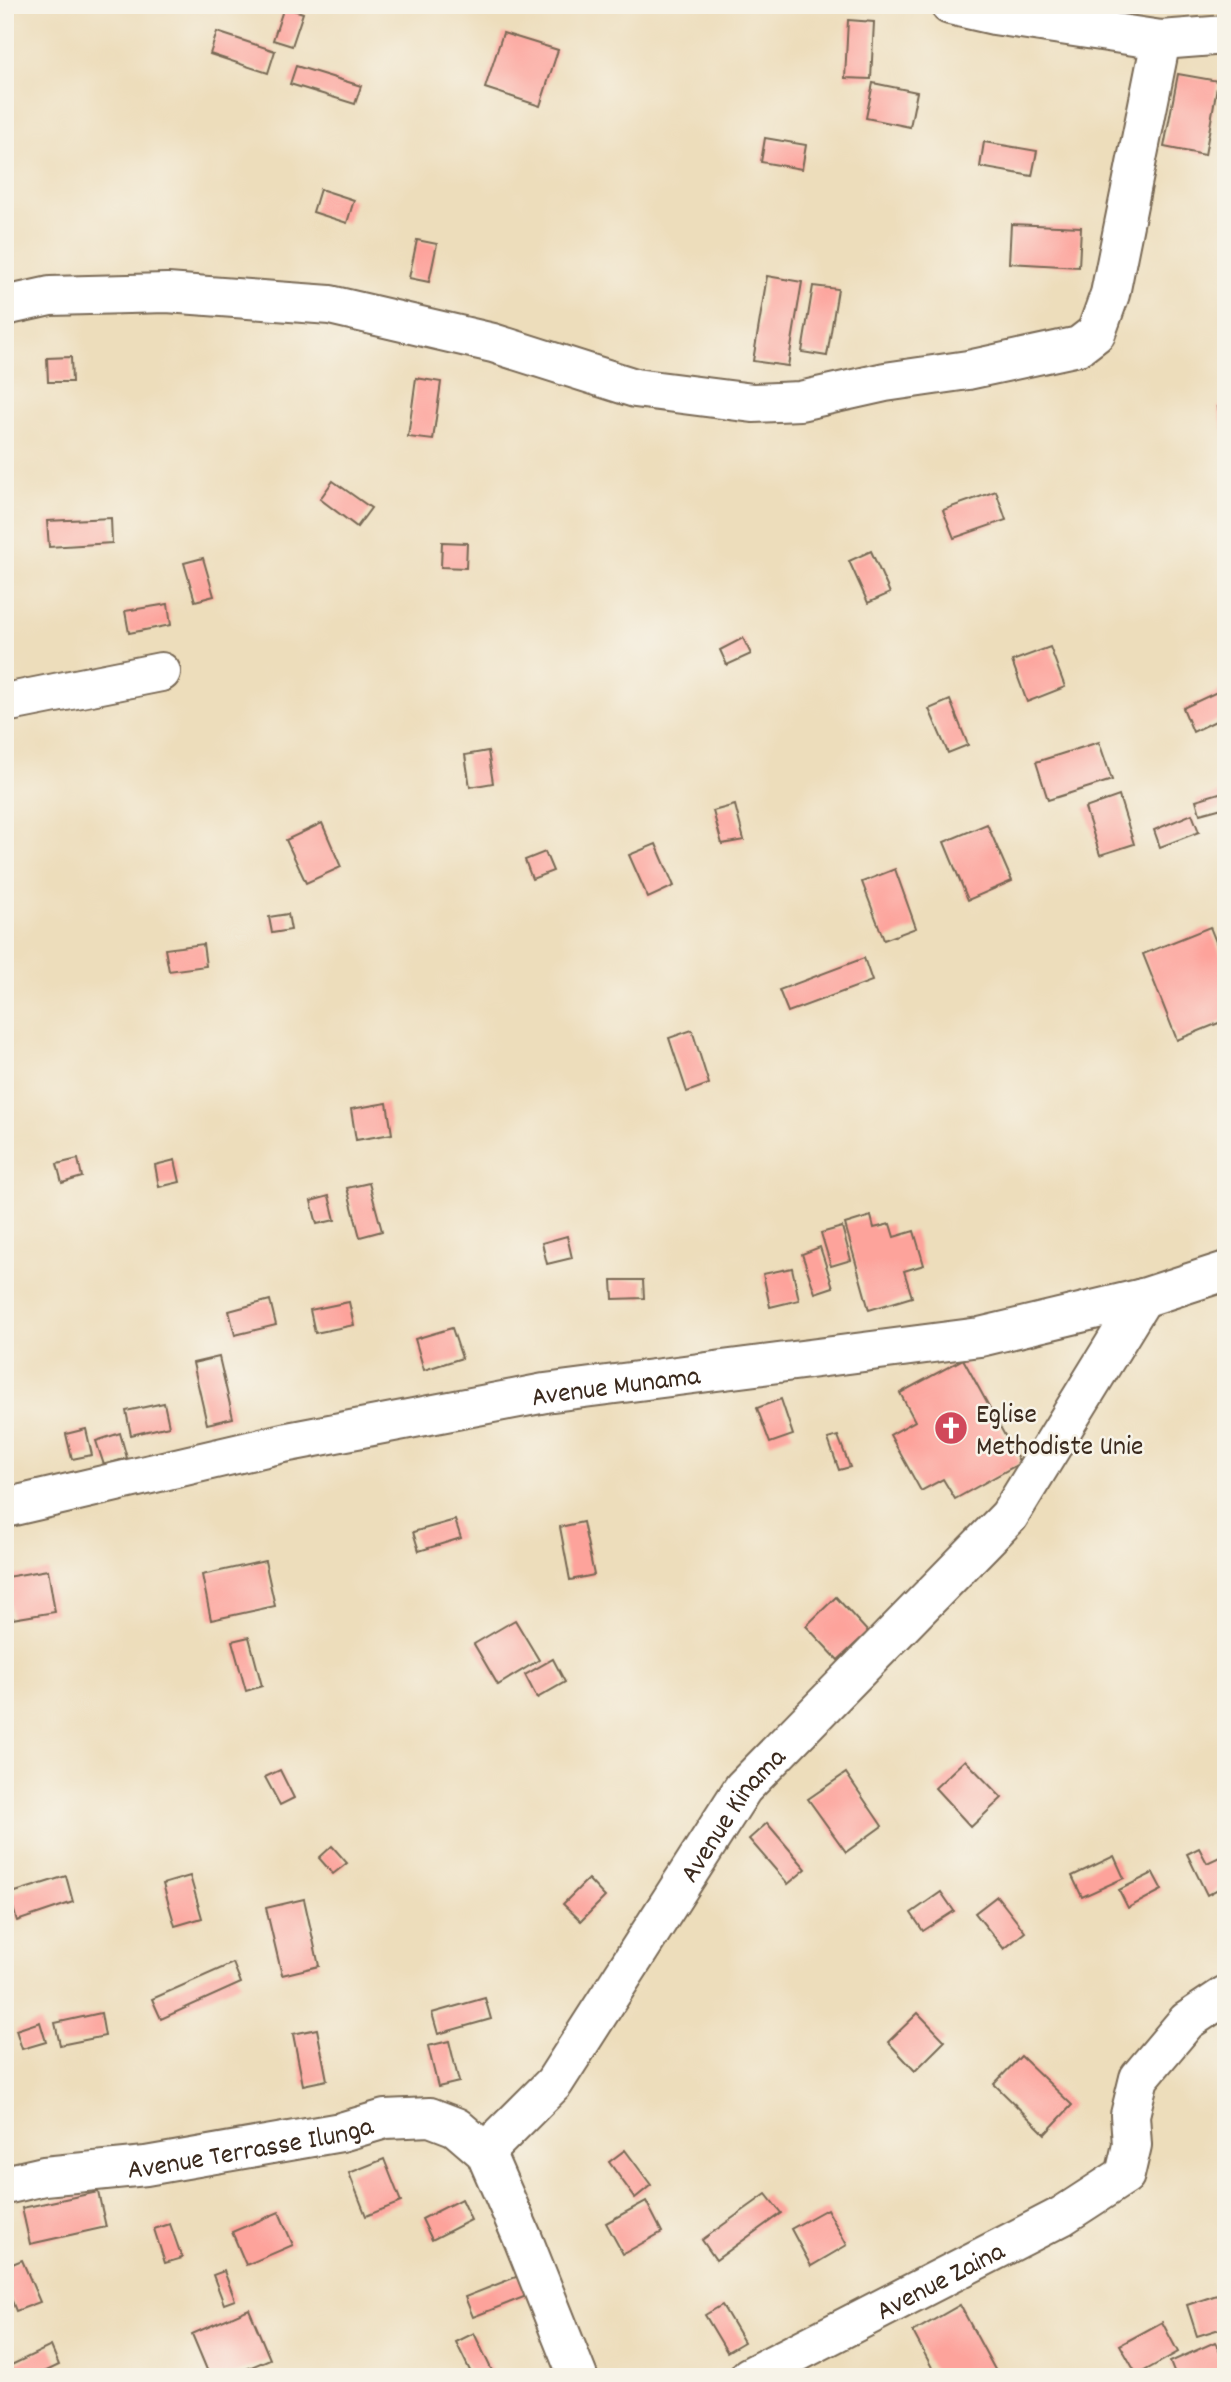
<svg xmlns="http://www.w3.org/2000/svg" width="1231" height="2382" viewBox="0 0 1231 2382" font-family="Dekko,sans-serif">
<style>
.building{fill:#fda39b}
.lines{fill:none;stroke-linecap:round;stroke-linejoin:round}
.minor-casing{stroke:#796955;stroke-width:42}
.minor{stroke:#fff;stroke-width:38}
.labels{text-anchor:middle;stroke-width:5;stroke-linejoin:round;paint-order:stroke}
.street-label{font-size:28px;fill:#3b2a1e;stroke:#f7f3e8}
.poi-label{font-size:28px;fill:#3b2a1e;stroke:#f7f3e8;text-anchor:start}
</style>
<rect width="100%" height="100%" fill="#f7f3e8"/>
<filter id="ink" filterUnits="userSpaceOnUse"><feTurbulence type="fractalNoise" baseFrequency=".0143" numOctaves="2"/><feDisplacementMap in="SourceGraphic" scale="14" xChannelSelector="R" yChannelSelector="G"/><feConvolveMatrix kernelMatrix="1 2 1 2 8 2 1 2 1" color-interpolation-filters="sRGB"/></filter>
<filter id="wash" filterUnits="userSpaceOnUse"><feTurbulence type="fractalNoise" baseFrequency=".00686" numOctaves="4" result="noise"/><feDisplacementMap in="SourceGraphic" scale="28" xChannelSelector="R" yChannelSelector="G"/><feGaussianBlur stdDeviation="1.57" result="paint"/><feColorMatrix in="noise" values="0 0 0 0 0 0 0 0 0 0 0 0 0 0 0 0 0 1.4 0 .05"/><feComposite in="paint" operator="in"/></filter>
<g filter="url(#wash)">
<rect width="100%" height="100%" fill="#edddbb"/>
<g id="blocks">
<g class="building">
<polygon points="284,7 303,13 292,46 273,40"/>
<polygon points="848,20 874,22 871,79 845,78"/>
<polygon points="217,32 275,51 268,73 210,54"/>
<polygon points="503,33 558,50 540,106 485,88"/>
<polygon points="296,66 361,86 355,104 290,84"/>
<polygon points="1178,74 1218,81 1205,155 1164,147"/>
<polygon points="873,83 917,92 910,127 866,118"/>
<polygon points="765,138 806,145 802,169 761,162"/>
<polygon points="984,142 1037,151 1032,176 980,167"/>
<polygon points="320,189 354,200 347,223 313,212"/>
<polygon points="1011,224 1081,227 1079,267 1009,263"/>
<polygon points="417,240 437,244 429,282 409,278"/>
<polygon points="767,276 802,282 788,366 753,361"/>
<polygon points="813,286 838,289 827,356 802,352"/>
<polygon points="71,357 72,382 48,382 47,358"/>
<polygon points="416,378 441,382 433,440 408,437"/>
<polygon points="1226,405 1226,436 1225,436 1218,407"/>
<polygon points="333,481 371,508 357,527 320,499"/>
<polygon points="996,491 1006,520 954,538 943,510"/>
<polygon points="111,518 112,543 49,547 47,521"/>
<polygon points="442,542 467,543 466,568 441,567"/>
<polygon points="871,551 890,593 868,603 849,561"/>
<polygon points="203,558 214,596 195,601 184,563"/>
<polygon points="168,604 171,625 129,633 125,611"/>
<polygon points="743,638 751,654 727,665 720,650"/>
<polygon points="1050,647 1065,687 1027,702 1012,661"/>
<polygon points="1219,691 1226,705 1226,716 1193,732 1183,708"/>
<polygon points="950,700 968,745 948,753 929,709"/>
<polygon points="1099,742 1112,780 1048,800 1036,762"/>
<polygon points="488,751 493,783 470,787 465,755"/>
<polygon points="1226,791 1226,807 1200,814 1196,800"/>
<polygon points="1119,796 1134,844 1100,855 1085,808"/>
<polygon points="735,805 744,840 722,844 713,811"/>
<polygon points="1192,814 1199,832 1160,847 1154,830"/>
<polygon points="322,823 341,867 306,883 286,840"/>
<polygon points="987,824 1012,881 968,900 944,842"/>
<polygon points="656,844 674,886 648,898 629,855"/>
<polygon points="545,852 553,871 532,879 525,860"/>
<polygon points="895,869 916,928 884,940 862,882"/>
<polygon points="288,914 291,930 272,933 269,917"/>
<polygon points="1210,927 1226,967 1226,1020 1177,1040 1143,954"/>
<polygon points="203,944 206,966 169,971 165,949"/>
<polygon points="864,958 872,981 788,1012 779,990"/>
<polygon points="692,1030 709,1084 687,1092 669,1038"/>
<polygon points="387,1103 392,1134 356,1140 351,1109"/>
<polygon points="78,1159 82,1177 62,1183 57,1164"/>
<polygon points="175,1160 180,1182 159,1187 155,1165"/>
<polygon points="369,1183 382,1231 360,1237 347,1188"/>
<polygon points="329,1196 335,1220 317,1224 311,1201"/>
<polygon points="871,1216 874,1228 890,1224 894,1237 914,1231 924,1265 904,1271 912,1297 869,1310 845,1224"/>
<polygon points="842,1227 851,1260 831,1266 821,1233"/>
<polygon points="567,1236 572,1258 547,1264 542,1243"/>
<polygon points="820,1247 833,1287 815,1293 802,1254"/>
<polygon points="792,1268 799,1300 770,1307 763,1274"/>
<polygon points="612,1280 643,1280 644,1298 613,1299"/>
<polygon points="270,1300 276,1325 235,1335 229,1311"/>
<polygon points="349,1302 354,1325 315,1333 310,1310"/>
<polygon points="452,1328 462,1358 424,1370 415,1339"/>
<polygon points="219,1357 233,1418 207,1424 193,1363"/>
<polygon points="963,1359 1020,1463 955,1499 943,1479 921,1491 890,1435 915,1421 900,1393"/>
<polygon points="781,1399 793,1435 770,1443 757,1408"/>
<polygon points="164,1403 169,1426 131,1435 126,1411"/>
<polygon points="86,1429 92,1455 72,1459 66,1434"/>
<polygon points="120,1433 127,1458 104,1465 96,1441"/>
<polygon points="838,1436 850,1467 839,1470 828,1439"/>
<polygon points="455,1520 461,1538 419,1551 413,1532"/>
<polygon points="583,1522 594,1575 570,1580 560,1527"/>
<polygon points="265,1561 275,1606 211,1620 202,1575"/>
<polygon points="48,1570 55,1612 12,1619 6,1577"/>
<polygon points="836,1597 868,1632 838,1660 806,1626"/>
<polygon points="515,1620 539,1660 498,1685 474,1644"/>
<polygon points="249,1637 262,1686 246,1691 232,1641"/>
<polygon points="553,1659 565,1682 537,1698 525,1675"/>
<polygon points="965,1760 1002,1798 971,1827 935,1788"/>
<polygon points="280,1770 294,1798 280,1805 265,1777"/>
<polygon points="846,1773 882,1826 846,1852 808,1799"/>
<polygon points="767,1823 806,1869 788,1884 749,1839"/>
<polygon points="332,1846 347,1863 333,1874 319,1858"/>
<polygon points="1199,1848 1207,1863 1226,1854 1226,1885 1207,1895 1187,1854"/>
<polygon points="1114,1856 1124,1878 1082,1897 1072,1876"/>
<polygon points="1153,1873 1162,1890 1128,1908 1119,1890"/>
<polygon points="66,1876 73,1902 17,1921 9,1894"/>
<polygon points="190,1876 202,1918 175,1926 163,1884"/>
<polygon points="588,1879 605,1897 581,1921 563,1904"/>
<polygon points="941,1892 954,1911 923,1931 911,1913"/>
<polygon points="997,1896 1025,1932 1004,1949 975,1913"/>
<polygon points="304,1899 319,1966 282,1975 266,1908"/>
<polygon points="233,1963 241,1983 161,2019 152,1999"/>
<polygon points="485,1998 491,2019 438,2034 432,2013"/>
<polygon points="101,2013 105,2036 60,2045 55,2023"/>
<polygon points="918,2013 945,2041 915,2071 888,2042"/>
<polygon points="40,2022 46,2042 22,2049 16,2030"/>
<polygon points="317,2029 327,2080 303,2085 293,2034"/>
<polygon points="449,2041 459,2082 438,2087 428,2046"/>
<polygon points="1021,2056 1072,2105 1045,2134 994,2084"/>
<polygon points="625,2150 651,2185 635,2198 609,2162"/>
<polygon points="384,2159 401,2202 366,2216 349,2173"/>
<polygon points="98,2192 106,2227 30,2244 22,2208"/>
<polygon points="766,2194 781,2213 716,2260 702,2240"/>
<polygon points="461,2199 471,2220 432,2240 422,2219"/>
<polygon points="646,2201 662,2232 623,2254 606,2223"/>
<polygon points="827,2209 847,2245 811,2266 791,2229"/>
<polygon points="279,2212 293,2245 246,2265 232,2232"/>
<polygon points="170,2224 182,2258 165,2263 154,2229"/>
<polygon points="22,2260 40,2302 16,2311 5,2283 5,2267"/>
<polygon points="224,2271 235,2300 224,2304 213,2275"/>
<polygon points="521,2275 529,2295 473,2317 465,2297"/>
<polygon points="1226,2292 1226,2327 1197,2336 1187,2305"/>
<polygon points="722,2305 744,2342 727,2352 705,2315"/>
<polygon points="960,2305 999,2377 937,2377 913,2332"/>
<polygon points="249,2309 270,2359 228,2377 210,2377 192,2334"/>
<polygon points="1162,2322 1178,2352 1137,2375 1120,2345"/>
<polygon points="474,2333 495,2377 473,2377 456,2342"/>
<polygon points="1215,2342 1226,2365 1226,2377 1176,2377 1170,2362"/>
<polygon points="51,2346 59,2365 34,2377 5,2377 5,2368"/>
</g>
</g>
</g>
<g filter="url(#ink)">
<use href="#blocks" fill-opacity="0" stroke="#796955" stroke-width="2"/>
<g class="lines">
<g class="minor-casing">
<g id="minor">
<polyline points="950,5 994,15 1161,40 1226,35"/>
<polyline points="5,306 50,296 167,293 330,305 493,343 635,388 753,403 800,401 885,382 968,370 1079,346 1096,333 1110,294 1161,40"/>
<polyline points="5,703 161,672"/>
<path id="s1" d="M 5,1508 L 283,1443 L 545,1393 L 980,1337 L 1143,1298 L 1226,1271"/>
<path id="s2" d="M 485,2152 L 554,2083 L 743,1788 L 1009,1516 L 1143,1298"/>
<path id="s3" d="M 5,2185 L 44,2176 L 146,2166 L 341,2132 L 385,2119 L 430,2117 L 456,2127 L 485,2152 L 523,2239 L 578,2377"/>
<path id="s4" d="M 749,2377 L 1062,2216 L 1125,2175 L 1132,2145 L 1130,2115 L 1139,2078 L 1187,2021 L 1226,1995"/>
</g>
</g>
<use href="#minor" class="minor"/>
</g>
</g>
<defs>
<g id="church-disc" transform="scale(1.75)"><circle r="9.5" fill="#d1495b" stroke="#f7f3e8"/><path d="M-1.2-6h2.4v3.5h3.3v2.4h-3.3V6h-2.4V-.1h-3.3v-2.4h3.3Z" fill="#fff"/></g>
</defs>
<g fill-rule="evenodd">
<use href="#church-disc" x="951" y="1428"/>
</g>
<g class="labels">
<g class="street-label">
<text dy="10" stroke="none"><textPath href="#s1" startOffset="623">Avenue Munama</textPath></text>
<text dy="10" stroke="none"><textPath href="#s2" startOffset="420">Avenue Kinama</textPath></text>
<text dy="10" stroke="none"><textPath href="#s3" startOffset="248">Avenue Terrasse Ilunga</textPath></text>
<text dy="10" stroke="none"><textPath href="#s4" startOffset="214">Avenue Zaina</textPath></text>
</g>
<g class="poi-label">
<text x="976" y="1422">Eglise<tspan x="976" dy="32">Methodiste Unie</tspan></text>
</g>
</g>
<rect width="1231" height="2382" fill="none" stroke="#f7f3e8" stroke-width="28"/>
</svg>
